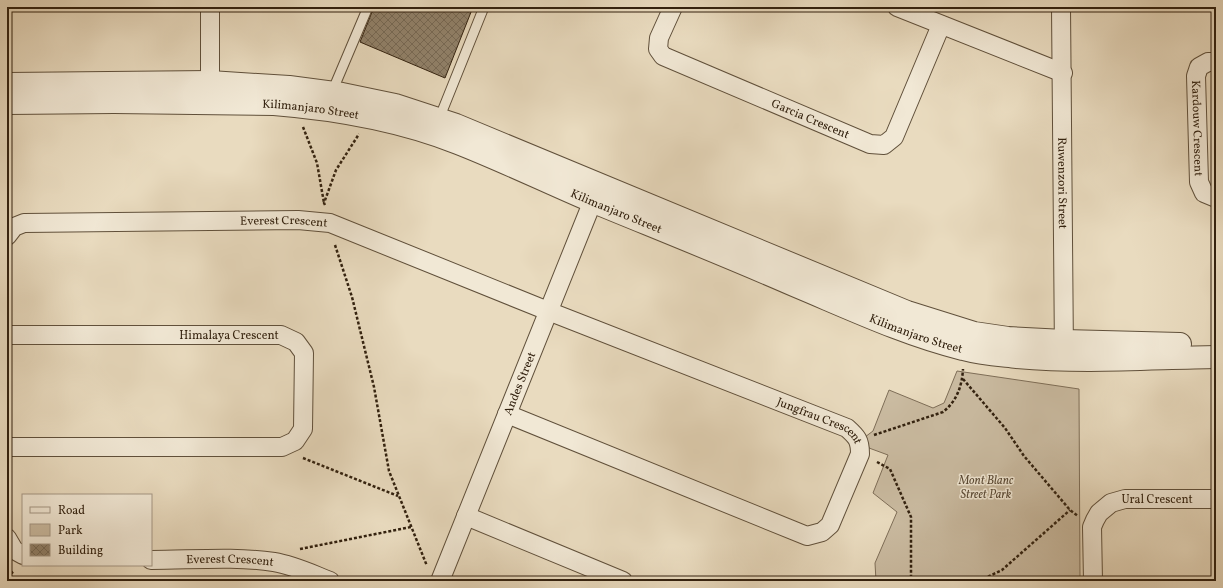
<svg xmlns="http://www.w3.org/2000/svg" width="1223" height="588" viewBox="0 0 1223 588" font-family="Vollkorn,serif">
<style>
.green{fill:#cabba1;stroke:#7e6e58}
.building{fill:url(#building-cross-hatch);stroke:#32210f}
.lines{fill:none;stroke-linecap:round;stroke-linejoin:round}
.service-casing{stroke:#60503b;stroke-width:11}
.minor-casing{stroke:#60503b;stroke-width:20}
.tertiary-casing{stroke:#60503b;stroke-width:24}
.path{stroke:#32210f;stroke-width:2.5;stroke-dasharray:3 2;stroke-linecap:butt}
.service{stroke:#f1e8d5;stroke-width:9}
.minor{stroke:#f1e8d5;stroke-width:18}
.tertiary{stroke:#f1e8d5;stroke-width:22}
.labels{text-anchor:middle;stroke-width:3;stroke-linejoin:round;paint-order:stroke}
.street-label{font-size:12px;fill:#32210f;stroke:#f1e8d5}
.park-label{font-size:12px;font-style:italic;fill:#584834;stroke:#f1e8d5}
</style>
<defs>
<pattern id="building-cross-hatch" width="8" height="8" patternUnits="userSpaceOnUse"><rect width="8" height="8" fill="#91826b"/><path d="M0 0l8 8M0 8l8-8" fill="none" stroke="#776a56"/></pattern>
</defs>
<rect width="100%" height="100%" fill="#e9dbbf"/>
<filter id="stains"><feTurbulence type="fractalNoise" baseFrequency=".005" numOctaves="4"/><feColorMatrix values="0 0 0 0 .2 0 0 0 0 .09 0 0 0 0 .02 0 0 0 .5 -.17"/></filter>
<radialGradient id="worn" r=".72"><stop offset=".6" stop-color="#630" stop-opacity="0"/><stop offset="1" stop-color="#630" stop-opacity=".3"/></radialGradient>
<polygon class="green" points="957,371 1079,389 1080,580 1063,581 876,581 875,563 897,512 873,493 888,455 869,448 865,437 873,431 889,390 933,408 944,403"/>
<polygon class="building" points="374,7 473,7 445,78 360,42"/>
<g class="lines">
<g class="service-casing">
<g id="service">
<polyline points="332,92 368,7"/>
<polyline points="439,119 484,7"/>
</g>
</g>
<g class="minor-casing">
<g id="minor">
<polyline points="210,7 210,95"/>
<path id="s1" d="M 673,7 L 659,38 L 658,49 L 663,56 L 870,144 L 884,145 L 894,137 L 941,25"/>
<polyline points="897,7 1063,73"/>
<path id="s2" d="M 1061,7 L 1064,355"/>
<path id="s3" d="M 1216,62 L 1208,62 L 1199,67 L 1196,76 L 1199,182 L 1204,193 L 1216,198"/>
<path id="s4" d="M 7,236 L 14,227 L 24,223 L 298,220 L 330,223 L 548,311 L 847,428 C 857,437 860,440 860,454 L 830,525 L 822,532 L 807,536 L 507,414"/>
<path id="s5" d="M 7,335 L 281,335 L 296,342 L 304,353 L 303,429 L 295,441 L 282,447 L 7,447"/>
<polyline points="466,516 623,581"/>
<polyline points="7,538 14,550 23,555"/>
<path id="s6" d="M 151,560 C 191,560 235,556 274,562 C 293,565 312,574 330,581"/>
<path id="s7" d="M 440,581 L 598,188"/>
<path id="s8" d="M 1093,581 L 1092,527 L 1095,520 L 1099,513 L 1111,503 L 1125,499 L 1216,499"/>
</g>
</g>
<g class="tertiary-casing">
<g id="tertiary">
<polyline points="7,84 210,82 289,87 342,94 395,105 456,125 907,312 974,333 1008,338 1064,341 1180,344"/>
<path id="s9" d="M 7,103 L 114,102 L 274,104 C 336,109 400,120 458,143 C 504,161 549,183 594,202 C 662,230 730,257 796,286 C 851,309 906,335 963,349 C 981,354 999,355 1017,357 C 1083,363 1150,358 1216,357"/>
</g>
</g>
<g class="path">
<polyline points="303,127 317,163 324,203"/>
<polyline points="325,205 324,203 336,170 359,134"/>
<polyline points="335,245 352,297 374,387 389,471 427,566"/>
<polyline points="963,379 1005,428 1024,456 1070,510 1078,516"/>
<path d="M 874,435 L 943,412 C 957,401 962,386 963,369"/>
<polyline points="303,458 398,496"/>
<polyline points="877,462 890,469 911,517 911,581"/>
<polyline points="300,549 411,527"/>
<polyline points="7,577 14,571"/>
<polyline points="979,581 1002,570 1070,510"/>
</g>
<use href="#service" class="service"/>
<use href="#minor" class="minor"/>
<use href="#tertiary" class="tertiary"/>
</g>
<g class="labels">
<g class="street-label">
<text dy="4" stroke="none"><textPath href="#s9" startOffset="304">Kilimanjaro Street</textPath></text>
<text dy="4" stroke="none"><textPath href="#s1" startOffset="214">Garcia Crescent</textPath></text>
<text dy="4" stroke="none"><textPath href="#s3" startOffset="80">Kardouw Crescent</textPath></text>
<text dy="4" stroke="none"><textPath href="#s2" startOffset="176">Ruwenzori Street</textPath></text>
<text dy="4" stroke="none"><textPath href="#s9" startOffset="628">Kilimanjaro Street</textPath></text>
<text dy="4" stroke="none"><textPath href="#s4" startOffset="282">Everest Crescent</textPath></text>
<text dy="4" stroke="none"><textPath href="#s9" startOffset="952">Kilimanjaro Street</textPath></text>
<text dy="4" stroke="none"><textPath href="#s5" startOffset="222">Himalaya Crescent</textPath></text>
<text dy="4" stroke="none"><textPath href="#s7" startOffset="213">Andes Street</textPath></text>
<text dy="4" stroke="none"><textPath href="#s4" startOffset="857">Jungfrau Crescent</textPath></text>
<text dy="4" stroke="none"><textPath href="#s8" startOffset="132">Ural Crescent</textPath></text>
<text dy="4" stroke="none"><textPath href="#s6" startOffset="79">Everest Crescent</textPath></text>
</g>
<g class="park-label">
<text x="986" y="484">Mont Blanc<tspan x="986" dy="14">Street Park</tspan></text>
</g>
</g>
<rect width="1223" height="588" fill="none" stroke="#e9dbbf" stroke-width="24"/>
<rect x="8" y="8" width="1207" height="572" fill="none" stroke="#32210f" stroke-width="2"/>
<rect x="12" y="12" width="1199" height="564" fill="none" stroke="#32210f"/>
<rect x="22" y="494" width="130" height="72" fill="#f1e8d5" stroke="#a59886"/>
<rect x="30" y="507" width="20" height="6" fill="#f1e8d5" stroke="#a59886"/>
<text x="58" y="514" font-size="12" fill="#32210f">Road</text>
<rect x="30" y="524" width="20" height="12" fill="#cabba1" stroke="#a59886"/>
<text x="58" y="534" font-size="12" fill="#32210f">Park</text>
<rect x="30" y="544" width="20" height="12" fill="url(#building-cross-hatch)" stroke="#a59886"/>
<text x="58" y="554" font-size="12" fill="#32210f">Building</text>
<rect width="100%" height="100%" filter="url(#stains)"/>
<rect width="100%" height="100%" fill="url(#worn)"/>
</svg>
